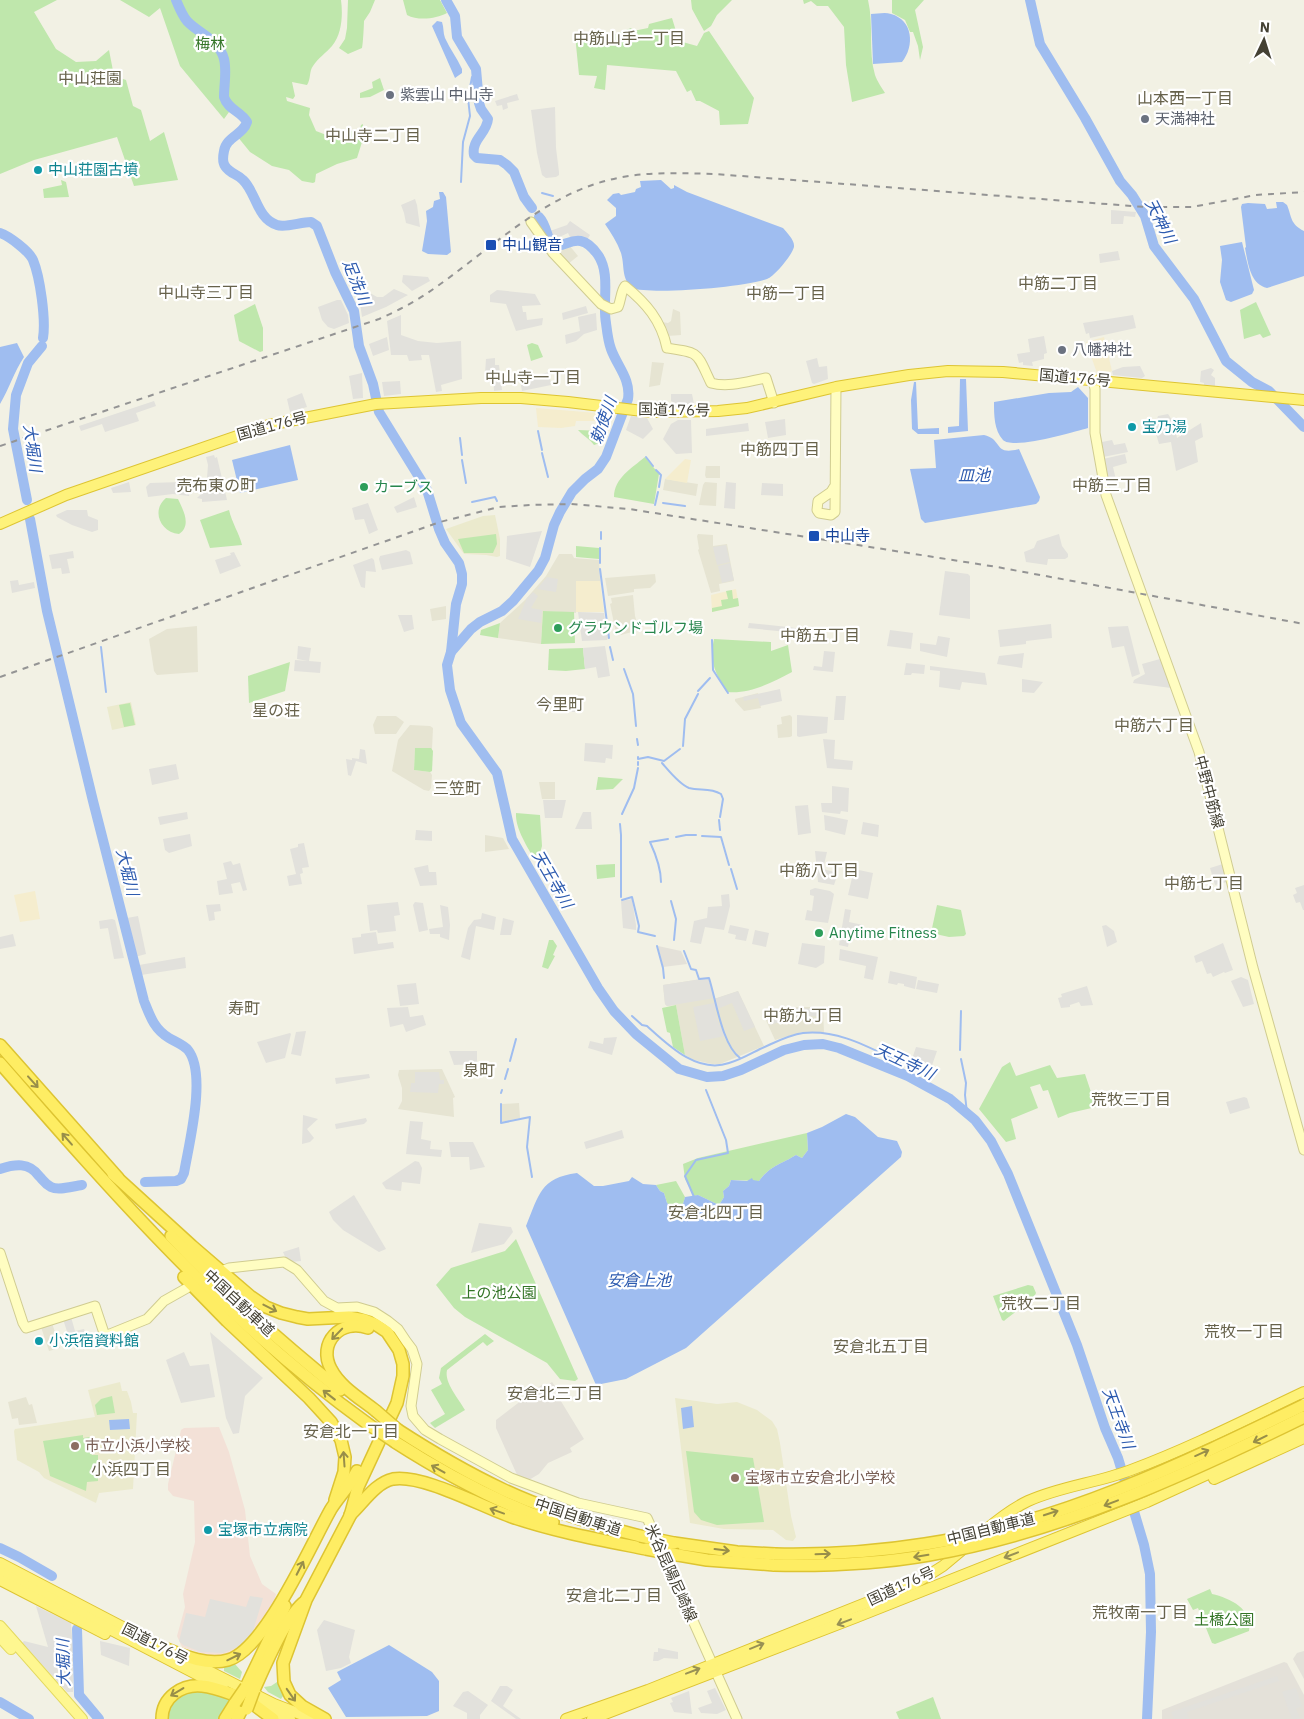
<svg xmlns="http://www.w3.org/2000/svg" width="1304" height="1719" viewBox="0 0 1304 1719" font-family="'IBM Plex Sans','Noto Sans JP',sans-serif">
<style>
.residential{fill:#e6e4d2}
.commercial{fill:#f5edce}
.industrial{fill:#e4e1d9}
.education{fill:#ebeacd}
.medical{fill:#f3e1d7}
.green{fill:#bfe7ac}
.parking{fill:#e2e1dc}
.water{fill:#9fbdf0}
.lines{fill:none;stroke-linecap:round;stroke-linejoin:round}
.stream{stroke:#9fbdf0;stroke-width:2}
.river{stroke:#9fbdf0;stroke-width:10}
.secondary-casing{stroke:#d0cc91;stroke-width:11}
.primary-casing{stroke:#e3d960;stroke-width:12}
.trunk-casing{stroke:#ddc432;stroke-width:12}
.motorway-casing{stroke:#ddc432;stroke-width:14}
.secondary{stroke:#fffdc1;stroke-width:9}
.primary{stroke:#fef790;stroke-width:10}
.trunk{stroke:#fef27a;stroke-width:10}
.motorway{stroke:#feed63;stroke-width:11}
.rail{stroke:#949494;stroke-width:2;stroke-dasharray:6 6;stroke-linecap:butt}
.motorway-bridge-casing{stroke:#ddc432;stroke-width:14;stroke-linecap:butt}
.motorway-bridge{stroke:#feed63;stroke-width:11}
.oneway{stroke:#988e49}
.oneway2{stroke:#989154}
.worship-dot{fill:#6b7280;stroke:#fff;stroke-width:2}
.culture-dot{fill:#0f9aa8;stroke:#fff;stroke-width:2}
.transit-dot{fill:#1a4fb4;stroke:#fff;stroke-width:2}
.leisure-dot{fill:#2e9e5b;stroke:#fff;stroke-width:2}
.education-dot{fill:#8d6e63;stroke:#fff;stroke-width:2}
.labels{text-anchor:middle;stroke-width:4.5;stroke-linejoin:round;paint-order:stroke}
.park-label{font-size:15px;fill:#347527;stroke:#fff}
.worship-label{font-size:15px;fill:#5b616d;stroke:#fff;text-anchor:start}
.culture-label{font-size:15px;fill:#0d838f;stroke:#fff;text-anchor:start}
.transit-label{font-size:15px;fill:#164399;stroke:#fff;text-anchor:start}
.street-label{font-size:15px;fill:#444134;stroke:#fff}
.leisure-label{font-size:15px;fill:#27864d;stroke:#fff;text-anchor:start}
.education-label{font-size:15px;fill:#785e54;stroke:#fff;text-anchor:start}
.neighbourhood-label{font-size:16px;fill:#67624b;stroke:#fff}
.water-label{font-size:16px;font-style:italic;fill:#2d5baf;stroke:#fff}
</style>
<rect width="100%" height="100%" fill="#f2f1e4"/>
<g class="residential">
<polygon points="569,245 578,256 568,264 555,250"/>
<polygon points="673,309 680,312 681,335 667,336 662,322 668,323 671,321"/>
<polygon points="652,362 664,363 660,385 649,387"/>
<polygon points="706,466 720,466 720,478 706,478 705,475"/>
<polygon points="665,479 698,484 696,496 663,490"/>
<polygon points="705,482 717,483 716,506 699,505 703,485"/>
<polygon points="698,534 713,535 713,546 727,544 734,581 719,584 720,591 711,593 698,550 699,549 697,536"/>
<polygon points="559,554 572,554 574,558 599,560 600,581 576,581 576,613 543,611 541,644 498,638 500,623 525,600 546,576"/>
<polygon points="655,574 656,582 650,588 634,589 634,592 608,596 605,578"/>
<polygon points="633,595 635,616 639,630 621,635 616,633 610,604 612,603 611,598"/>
<polygon points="446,606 446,619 432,621 430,609"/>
<polygon points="197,626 198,672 157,675 154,671 149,639 167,629"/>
<polygon points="758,693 761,708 744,711 735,701 735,699"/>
<polygon points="790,715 792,717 792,736 790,737 778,738 777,725 782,724 781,717"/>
<polygon points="377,716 396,716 404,722 396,734 375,734 373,725"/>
<polygon points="410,725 430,726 433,728 432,749 415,748 414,770 430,772 432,775 431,788 429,791 424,790 392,771 398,740"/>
<polygon points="539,782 555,782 555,799 542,799"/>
<polygon points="485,835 503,838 509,849 485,852"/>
<polygon points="708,978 714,999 738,991 764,1046 720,1064 712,1064 694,1060 685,1055 676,1005 667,1006 665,1004 663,985"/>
<polygon points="797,1007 823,1007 824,1033 802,1032 775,1040 764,1016"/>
<polygon points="442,1069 455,1097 453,1098 454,1117 398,1109 402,1101 402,1088 398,1075 399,1070"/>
<polygon points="519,1103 520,1118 501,1122 502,1104"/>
<polygon points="52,1323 60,1348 49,1351 41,1327"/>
<polygon points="26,1397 29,1405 32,1404 37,1423 19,1425 18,1418 12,1419 8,1402"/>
</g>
<g class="commercial">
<polygon points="1104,337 1112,371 1104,374 1097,373 1086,342"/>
<polygon points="536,408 597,413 596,421 576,421 575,426 561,428 538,427"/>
<polygon points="685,459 691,460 687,483 665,479"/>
<polygon points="576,581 600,581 604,612 576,612"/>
<polygon points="736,589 739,606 712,612 711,595"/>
<polygon points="35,891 40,919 20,922 14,895"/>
</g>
<g class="industrial">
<polygon points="658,946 681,951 687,964 663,967"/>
<polygon points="552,1382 557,1389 553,1393 557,1399 559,1398 584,1439 570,1448 572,1452 548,1463 539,1474 527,1481 518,1477 496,1428 496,1420 543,1384 546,1386"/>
<polygon points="1304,1651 1304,1679 1293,1659 1297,1653"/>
<polygon points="1284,1662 1287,1663 1304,1695 1304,1719 1162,1719 1162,1710"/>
</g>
<g class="education">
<polygon points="495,515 500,539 500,556 497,557 486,555 464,554 446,529 483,516"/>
<polygon points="131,702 136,725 112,730 107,707"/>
<polygon points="120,1382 122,1391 127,1391 131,1402 133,1413 137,1413 133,1489 99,1493 96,1503 44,1478 39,1472 17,1460 14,1431 15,1429 95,1417 88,1390"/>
<polygon points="675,1398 717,1404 737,1402 757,1410 772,1421 777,1429 780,1443 791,1516 796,1537 793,1541 786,1540 773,1530 724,1529 690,1523"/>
</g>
<polygon class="medical" points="219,1427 229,1452 245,1510 250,1556 262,1584 276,1594 272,1610 243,1649 221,1657 207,1655 182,1647 177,1636 185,1607 183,1594 195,1542 194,1501 173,1496 168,1490 168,1484 181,1430 184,1428"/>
<g class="green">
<polygon points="0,0 57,0 34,12 56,49 76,62 96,61 109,50 114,76 126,80 133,106 141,110 150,141 164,132 178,180 134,186 117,137 34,160 0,174"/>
<path d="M 120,0 L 341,0 C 343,15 342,34 332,46 C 326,53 318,58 313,66 C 309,71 311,79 307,85 L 292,82 L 295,96 L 293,99 L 286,97 L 287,101 L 310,108 L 309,115 L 316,131 L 329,136 L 360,129 L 361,125 L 363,124 L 362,142 L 357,158 L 337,164 L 316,174 L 315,182 L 313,183 L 302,181 L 289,170 L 272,166 L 250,152 L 237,136 L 246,129 L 248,120 L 244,114 L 227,102 L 227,83 L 224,84 L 224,98 L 229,112 L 224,119 L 180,66 L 160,8 L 149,17 Z"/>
<path d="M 348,0 L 375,0 L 370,12 L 364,21 C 364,24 363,45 362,48 L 348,54 L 339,48 L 345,39 L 347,28 Z"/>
<path d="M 403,0 L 440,0 L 447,13 C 436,19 418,21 407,15 Z"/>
<polygon points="691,0 732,0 717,15 711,26 704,31 692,9"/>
<path d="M 803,0 L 868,0 C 874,25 868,51 875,75 C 877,81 882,88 885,93 L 852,102 L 846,65 L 844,27 L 828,6 L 817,6 L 811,1 L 804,4 Z"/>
<polygon points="892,0 924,0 915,10 923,47 920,60 918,46 913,32 910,32 905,20 892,13"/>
<polygon points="672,18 679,41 697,46 704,33 709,31 754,98 748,124 720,125 719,111 700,101 696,101 691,90 687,92 676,71 607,65 605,90 594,88 597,76 579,75 575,35 616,34 631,28 633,31 648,28 649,24"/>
<polygon points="380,78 384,90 370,97 360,98 360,93 373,88 372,82"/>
<polygon points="61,180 66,182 69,197 44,198 43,189 62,185"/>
<polygon points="1256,302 1271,335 1263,338 1260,334 1244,339 1240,310"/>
<polygon points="255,304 263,328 263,351 260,352 239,341 234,315"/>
<polygon points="532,343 538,345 543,357 531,361 527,345"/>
<path d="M 578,430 L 603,431 L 600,443 L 594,445 C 590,439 583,436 578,430 Z"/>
<path d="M 645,457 L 659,474 L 654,504 L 614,497 C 614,478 632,468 645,457 Z"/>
<path d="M 166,498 L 178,499 C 183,510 192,525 179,534 C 160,532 151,510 166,498 Z"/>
<path d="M 229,510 C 232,523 239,533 242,545 L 210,548 L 200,520 Z"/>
<polygon points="496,534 497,544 493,553 464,553 458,539"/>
<polygon points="576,546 599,548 599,559 576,557"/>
<polygon points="732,590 733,599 738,598 739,606 712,612 712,608 722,606 721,600 728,599 726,591"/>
<polygon points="543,611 574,612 575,643 541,644"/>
<polygon points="500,623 498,638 480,635 481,630"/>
<path d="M 714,639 L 771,642 L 771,651 L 788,645 L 792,672 C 773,682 750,694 728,692 C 715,674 709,662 714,639 Z"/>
<polygon points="583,648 585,669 566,671 548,670 549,649"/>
<polygon points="290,662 285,691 249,703 248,676"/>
<polygon points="130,703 135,725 124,727 119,705"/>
<polygon points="415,748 431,748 433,751 432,771 430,772 414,770"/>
<polygon points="598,777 623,779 613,789 596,790"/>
<path d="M 516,813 L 540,815 L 542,846 L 538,860 L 535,861 C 528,847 515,829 516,813 Z"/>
<polygon points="615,864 615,877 597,879 596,865"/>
<polygon points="937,905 961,910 966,934 964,936 949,937 931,933"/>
<polygon points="549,940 553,940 557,946 553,955 555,956 548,969 542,967"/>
<polygon points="676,1005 685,1055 673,1047 670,1033 667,1032 662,1008"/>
<polygon points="1010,1062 1016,1076 1050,1065 1057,1078 1085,1074 1096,1107 1070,1113 1058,1118 1048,1090 1043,1091 1040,1084 1030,1087 1038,1108 1011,1119 1016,1139 1006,1142 979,1109 1002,1067"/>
<path d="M 807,1133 L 808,1150 L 802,1158 L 796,1155 C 780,1165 771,1165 759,1181 L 731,1180 L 729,1186 L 723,1191 L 724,1197 L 719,1205 L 698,1195 L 694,1196 L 685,1179 L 683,1164 L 698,1158 Z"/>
<polygon points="676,1181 685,1197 683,1204 673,1207 667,1203 664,1193 660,1191 656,1185"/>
<polygon points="516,1239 578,1379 575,1381 560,1379 547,1363 465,1317 454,1308 436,1285 451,1268 505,1251"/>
<path d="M 1028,1285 L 1033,1286 L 1036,1293 C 1034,1299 1011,1315 1004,1321 L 1002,1320 L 993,1296 Z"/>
<path d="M 485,1334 L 494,1341 L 487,1346 L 483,1342 L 447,1370 C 444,1383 459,1399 465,1410 L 435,1428 L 430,1423 L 445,1414 L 431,1390 L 442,1384 L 439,1378 L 441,1368 Z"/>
<polygon points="112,1396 115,1413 97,1415 95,1405 101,1399"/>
<polygon points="83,1435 83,1438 90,1437 92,1455 98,1455 98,1481 87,1482 86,1491 50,1476 43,1441"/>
<polygon points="686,1451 753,1458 764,1522 717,1525 701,1520 694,1512"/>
<path d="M 1210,1589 L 1212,1594 C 1230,1598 1253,1609 1249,1631 L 1215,1644 L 1212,1643 L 1198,1608 L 1193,1610 L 1187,1599 Z"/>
<polygon points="234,1663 242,1672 240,1679 224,1671 224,1665"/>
<polygon points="280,1680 286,1692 281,1699 268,1692 264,1687 271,1686"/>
<path d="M 200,1689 L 232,1700 L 219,1719 L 165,1719 C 167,1696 181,1693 200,1689 Z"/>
<polygon points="933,1697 941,1719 899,1719 896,1712"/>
</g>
<g class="parking">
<polygon points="517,94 519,100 507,103 508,108 503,110 502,105 497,106 495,101"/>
<polygon points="555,107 556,148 559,172 559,175 556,177 546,178 542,175 537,153 531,110"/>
<polygon points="415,199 417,205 420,227 406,223 404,213 401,205"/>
<polygon points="1111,210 1136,212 1135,217 1124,216 1123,224 1111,224"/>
<polygon points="570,221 590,235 587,240 581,238 571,239 568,233 553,240 550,231 567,225"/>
<polygon points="1118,251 1120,260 1100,263 1099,254"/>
<polygon points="403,275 428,277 430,281 412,291 402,282"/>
<polygon points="394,289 408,295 386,307 362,317 360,303 372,300 370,293 377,297 383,297"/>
<polygon points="497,290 535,294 541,305 522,306 523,312 526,312 527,320 543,318 542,325 516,331 506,304 490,302 490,295"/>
<polygon points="337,300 341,300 348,315 349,323 334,329 328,327 322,320 318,307"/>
<polygon points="586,306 588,313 563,320 562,313"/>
<polygon points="596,313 597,330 584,334 576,341 566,344 565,335 580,331 578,317"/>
<polygon points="401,315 401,335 418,341 437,343 461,341 462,379 441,385 442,391 436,392 429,355 421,355 422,360 409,361 407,355 391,355 387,321"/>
<polygon points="1133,315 1136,328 1090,338 1089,333 1086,334 1083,323"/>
<polygon points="1044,336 1047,353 1044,354 1044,359 1032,362 1033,366 1023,365 1023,362 1019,363 1017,354 1030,352 1028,339"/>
<polygon points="387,337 389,350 373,356 369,344"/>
<polygon points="495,358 495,365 499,365 502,390 494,391 493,373 485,374 486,359"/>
<polygon points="817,358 819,367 827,366 828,379 814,384 812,383 806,361"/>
<polygon points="1140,366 1145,376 1142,378 1113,375 1112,371 1123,367"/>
<polygon points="1211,368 1214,370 1211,375 1215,378 1215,386 1204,385 1204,383 1200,382 1201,371"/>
<polygon points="549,372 551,385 522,391 520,380"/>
<polygon points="362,373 363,398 353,399 349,376"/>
<polygon points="400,381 401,394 384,396 382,382"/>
<polygon points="302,393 307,407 290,412 287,399"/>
<polygon points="671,394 692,394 694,404 677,404 671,401"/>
<polygon points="154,401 156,406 136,413 139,421 105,432 102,424 81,431 79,426"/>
<polygon points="1168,414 1174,423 1177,438 1201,423 1203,437 1195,441 1198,462 1176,471 1171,442 1159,444 1154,427 1158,416"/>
<polygon points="631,416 647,418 653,429 643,439 626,430"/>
<polygon points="785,419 786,435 768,438 765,422"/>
<polygon points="678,420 691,420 692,453 676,454 663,439 671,424"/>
<polygon points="748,423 749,431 706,436 706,429"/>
<polygon points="1112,440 1114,445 1125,443 1128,452 1103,457 1102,442"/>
<polygon points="1125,454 1127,463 1113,467 1117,484 1110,488 1103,459"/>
<polygon points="214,455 215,458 217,457 227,500 202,502 202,499 197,498 202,493 207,478 208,465 206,457"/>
<polygon points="129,482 131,492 113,493 111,488"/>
<polygon points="181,482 187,482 190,487 189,496 173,494 148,497 146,487 150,483"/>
<polygon points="726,482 736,483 735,509 724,508"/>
<polygon points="762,483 783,484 783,496 761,495"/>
<polygon points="414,497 417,507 397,513 394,507"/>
<polygon points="368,503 378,530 369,534 364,519 355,520 352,508"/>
<polygon points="67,510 87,510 88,516 98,520 98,530 92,532 72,525 57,517 56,515"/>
<polygon points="542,531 530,567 506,559 507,536"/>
<polygon points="1059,534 1062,546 1068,554 1068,557 1065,559 1048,559 1047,565 1026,562 1024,552 1034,548 1037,541"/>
<polygon points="726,545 730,562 717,565 713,547"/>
<polygon points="406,550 410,552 413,564 382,570 379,559 380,556"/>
<polygon points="73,551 74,558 67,559 70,573 62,574 61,568 52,569 49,555"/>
<polygon points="234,552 241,566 220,574 215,560 231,555 230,553"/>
<polygon points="372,558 374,560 376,572 366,571 365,588 361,587 353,565"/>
<polygon points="730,563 734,580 722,583 718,566"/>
<polygon points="945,571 968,574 970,576 970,619 939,615"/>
<polygon points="547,577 558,579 556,592 537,589"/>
<polygon points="18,580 19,585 34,582 35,588 12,593 10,581"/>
<polygon points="533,592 538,596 531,608 542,610 541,623 518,619 527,598"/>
<polygon points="578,612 604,613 608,638 607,640 582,641"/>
<polygon points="398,615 412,615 414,629 404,632"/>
<polygon points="749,623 788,627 809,630 808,634 748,628"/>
<polygon points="1051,624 1052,638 1026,641 1026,644 1000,647 998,630"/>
<polygon points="1128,626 1140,674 1132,677 1124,646 1112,648 1108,627"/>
<polygon points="890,630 913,633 911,649 887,646"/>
<polygon points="938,636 950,638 947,657 920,651 920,643 936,645"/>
<polygon points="298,646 311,648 309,661 321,662 320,673 294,671 295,660 308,661 297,659"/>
<polygon points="605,646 610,676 598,678 596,667 585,669 583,648"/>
<polygon points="824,651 835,652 833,672 813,670 814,666 822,667"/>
<polygon points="1024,653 1022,668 997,664 999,656"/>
<polygon points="1160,659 1171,688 1133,683 1134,680 1145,674 1142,664"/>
<polygon points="906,663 925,665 924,674 912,673 911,675 904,675"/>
<polygon points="930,666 985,673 987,685 962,682 960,690 939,687 940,671 930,670"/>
<polygon points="1022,679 1043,682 1034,693 1022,692"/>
<polygon points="780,689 782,701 760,706 758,698 744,701 743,697"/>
<polygon points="836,696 846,696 844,720 834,720"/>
<rect x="553" y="700" width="22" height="12"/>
<polygon points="797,715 828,717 827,733 799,737 797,736"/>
<polygon points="823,739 835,740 834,759 853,761 852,770 827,768"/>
<polygon points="585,743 613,745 612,759 606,758 605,763 584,761"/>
<polygon points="360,749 365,750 367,764 356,761 351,776 348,775 346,759 352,760 352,758 359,759"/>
<polygon points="176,764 179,779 152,785 149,769"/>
<polygon points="832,786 849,788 848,812 841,811 840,814 822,812 821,803 832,803"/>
<polygon points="543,800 566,800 562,818 545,818"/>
<polygon points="808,805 811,833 798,835 795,806"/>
<polygon points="187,812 188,819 160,825 158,817"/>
<polygon points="583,812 591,812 592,829 575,829"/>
<polygon points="824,815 848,820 845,835 825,830"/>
<polygon points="863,822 879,825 878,837 861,834"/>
<polygon points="416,830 432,831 432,841 415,840"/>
<polygon points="190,834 192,846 169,853 165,850 163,839"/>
<polygon points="304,843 309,867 302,868 303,873 300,874 302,884 289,886 287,876 296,874 290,849 298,847 298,844"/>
<polygon points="815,851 827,852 823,869 838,873 834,885 818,882"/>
<polygon points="231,861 233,865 240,863 247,890 243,891 240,882 231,884 233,893 219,895 217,881 227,879 223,863"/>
<polygon points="1223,864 1227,882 1215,885 1210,868"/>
<polygon points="428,865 429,872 436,872 437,885 420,886 414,868"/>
<polygon points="854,869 873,873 868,899 848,895"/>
<polygon points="1304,885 1304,910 1303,910 1300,902 1296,903 1293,895 1297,893 1295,888"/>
<polygon points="815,888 830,891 834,894 828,923 805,920 807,910 812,911 814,896 810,895 810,890"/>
<polygon points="729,894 730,906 724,930 705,927 701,944 690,942 694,921 707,918 708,907 722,906 721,895"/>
<polygon points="632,899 636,925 636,930 623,928 621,901"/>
<polygon points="398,902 400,915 394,916 396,931 378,933 377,930 370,931 367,905"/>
<polygon points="415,902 423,903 428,930 419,932 413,905"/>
<polygon points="220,904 221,911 214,912 215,920 209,921 206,905"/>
<polygon points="440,905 448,907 450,925 449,940 440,937 440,934 430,934 429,929 443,927"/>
<polygon points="845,909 851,910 849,922 863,925 861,938 850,936 848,947 839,945"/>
<polygon points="482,913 496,917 494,930 476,926 470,960 461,957 468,928 474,920 481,919"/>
<polygon points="138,916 146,954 135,957 127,918"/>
<polygon points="503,918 514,921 511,935 500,935"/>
<polygon points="112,919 115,920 124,958 114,959 108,928 100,929 99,921"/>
<polygon points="730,925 749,929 746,941 735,939 736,935 728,933"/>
<polygon points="1106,925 1114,931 1117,942 1107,947 1102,926"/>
<polygon points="755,930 769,933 766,947 752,944"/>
<polygon points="376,932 378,944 393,942 394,948 354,954 352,938 361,937 361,934"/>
<polygon points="13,934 16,946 0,949 0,937"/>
<polygon points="802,943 825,946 824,963 816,968 798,964"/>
<polygon points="1223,943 1233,970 1225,973 1224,972 1213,977 1211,973 1207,974 1202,961 1196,963 1194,956"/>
<polygon points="840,949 878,957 873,980 864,978 866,966 839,960"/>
<polygon points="185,957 186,968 141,975 139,965"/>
<polygon points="890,971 917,977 915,989 904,986 904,984 898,983 897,985 888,983"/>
<polygon points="1241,977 1248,980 1254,1004 1243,1007 1231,981"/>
<polygon points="708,978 715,998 667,1006 665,1004 663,985"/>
<polygon points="918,980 939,984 937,993 916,989"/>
<polygon points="416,983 419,1004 400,1006 397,985"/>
<polygon points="1087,986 1093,1005 1081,1006 1079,1002 1070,1005 1070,1007 1061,1008 1058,998 1062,997 1061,994"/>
<polygon points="738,991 755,1027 744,1031 732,1003 715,1010 717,1019 725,1036 700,1041 693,1007 714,1003 714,999"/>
<polygon points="408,1007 410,1017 423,1015 426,1025 406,1032 403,1024 390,1027 387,1008"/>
<polygon points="797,1008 820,1009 820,1016 798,1016 770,1025 767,1018"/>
<polygon points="306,1031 301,1056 291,1054 296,1032"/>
<polygon points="290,1033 291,1034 285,1058 266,1063 257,1042"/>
<polygon points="617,1037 612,1055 588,1048 590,1041 603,1044 604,1038"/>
<polygon points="916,1047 937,1051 929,1074 910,1065"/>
<polygon points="449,1051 477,1051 477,1064 454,1065"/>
<polygon points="415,1072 439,1072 440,1080 444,1080 444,1084 439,1084 438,1093 410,1092 411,1083 415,1083"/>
<polygon points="369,1074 370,1078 336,1084 335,1078"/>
<polygon points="1244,1097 1247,1098 1250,1108 1230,1114 1226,1102"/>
<polygon points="303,1115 318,1119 307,1129 314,1138 310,1142 302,1144"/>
<polygon points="366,1118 367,1121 364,1124 336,1129 335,1124"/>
<polygon points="410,1121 423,1122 421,1139 431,1141 430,1149 442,1150 441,1157 406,1154"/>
<polygon points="622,1130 624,1138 586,1149 584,1142"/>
<polygon points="449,1142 473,1142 485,1167 470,1170 469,1157 451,1157"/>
<polygon points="415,1161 419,1162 422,1168 420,1184 402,1182 401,1191 386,1189 382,1183"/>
<polygon points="354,1195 366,1215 386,1249 379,1252 343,1230 333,1220 329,1212"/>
<polygon points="479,1223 511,1227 513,1232 504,1244 471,1253"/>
<polygon points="299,1247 301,1261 291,1262 286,1259 283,1252"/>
<polygon points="71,1317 75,1331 84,1329 87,1340 71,1344 63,1319"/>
<polygon points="210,1332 263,1378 245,1396 239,1433 233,1434 226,1418"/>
<polygon points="184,1352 190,1366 209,1364 215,1397 181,1403 166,1360"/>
<polygon points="250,1596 263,1598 253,1631 241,1646 223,1653 201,1652 183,1645 179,1641 186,1613 205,1617 210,1599 246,1607"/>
<polygon points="36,1606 71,1623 73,1650 73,1692 67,1692 22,1643 24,1641 48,1647"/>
<polygon points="324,1620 355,1630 349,1657 351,1663 341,1668 326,1671 317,1630"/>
<polygon points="100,1641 130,1648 129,1666 101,1655"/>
<polygon points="658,1648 678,1652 678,1659 664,1658 658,1661 653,1661 654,1652 658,1652"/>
<polygon points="1277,1676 1279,1681 1187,1712 1189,1719 1174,1719 1171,1712"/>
<polygon points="500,1686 507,1686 513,1690 503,1706 521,1719 516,1719 491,1701"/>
<polygon points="715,1688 726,1710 717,1714 701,1713 698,1708 712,1703 707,1691"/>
<polygon points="1296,1688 1302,1706 1296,1709 1300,1719 1292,1719 1282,1692"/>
<polygon points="468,1691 488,1705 480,1715 480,1719 467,1719 467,1713 453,1706 463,1692"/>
<polygon points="689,1691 692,1714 674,1712 670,1703 673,1702 671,1698"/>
</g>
<g class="water">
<path d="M 871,14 C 877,14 885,12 891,14 C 913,20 915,46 902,62 L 873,64 Z"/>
<path d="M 437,21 L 442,22 C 444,28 443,33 445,38 C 450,49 457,58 462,69 L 462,73 L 455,78 L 432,26 Z"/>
<path d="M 661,180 L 671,189 L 674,188 L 674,185 L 687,192 L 783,228 C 787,233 795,240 794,247 C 792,255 775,276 767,279 C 745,287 653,295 631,288 C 621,275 625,267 621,253 C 617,242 611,233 605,224 L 616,216 L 616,208 L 607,200 L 613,194 L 619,193 L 621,195 L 635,192 L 636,189 L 641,187 L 640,181 Z"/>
<polygon points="439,192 443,192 446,197 451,252 447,255 428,254 422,251 427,221 426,211 433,207 434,201 440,199"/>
<path d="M 1276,202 L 1283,202 L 1287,205 C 1292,217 1290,224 1304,231 L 1304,276 L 1267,288 C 1250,284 1248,263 1245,248 L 1246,247 L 1241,207 L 1242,204 L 1248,203 L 1265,204 L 1267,209 L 1277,208 Z"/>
<polygon points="1242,242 1254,290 1252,294 1231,302 1226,300 1220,282 1222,260 1220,246"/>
<path d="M 17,343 L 24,357 C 14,372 9,389 0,404 L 0,347 Z"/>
<polygon points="960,379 966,379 968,431 948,433 948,427 959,426"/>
<polygon points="914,382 916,382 918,429 939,428 939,434 918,434 912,429 911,400"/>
<path d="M 1078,387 L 1088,398 L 1088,428 C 1074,432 1013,450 1003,440 C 994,430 994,415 994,402 L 1049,393 L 1071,392 Z"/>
<path d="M 984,435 C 1003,439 993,456 1019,449 L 1040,497 L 1039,501 L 1036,504 L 925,523 L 921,519 L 910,469 L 936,468 L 934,440 Z"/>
<polygon points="290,445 298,480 240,493 232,460"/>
<path d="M 846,1114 L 855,1117 L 878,1137 L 897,1141 L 902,1152 L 901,1157 L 686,1348 L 626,1379 L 596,1385 L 526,1226 C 539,1195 540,1178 577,1173 L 594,1186 L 603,1186 L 629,1181 L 632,1177 L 643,1184 L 656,1185 L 660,1191 L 664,1193 L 667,1203 L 673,1207 L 683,1204 L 685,1197 L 698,1195 L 719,1205 L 724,1197 L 723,1191 L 729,1186 L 731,1180 L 747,1181 L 752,1178 L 753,1180 L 759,1181 C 771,1165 780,1165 796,1155 L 802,1158 L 808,1150 L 807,1133 L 822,1127 Z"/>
<polygon points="692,1406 694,1427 683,1429 681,1408"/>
<polygon points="129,1419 130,1429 110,1430 109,1420"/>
<polygon points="389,1645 432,1672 439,1681 439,1711 427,1716 346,1717 328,1688 341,1680 337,1672"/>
</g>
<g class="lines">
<g class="stream">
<polyline points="461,182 463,142 470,116 468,98 472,77"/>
<polyline points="542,193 553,196"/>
<polyline points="538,431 542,450"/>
<polyline points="460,438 462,455"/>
<polyline points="542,453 548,477"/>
<polyline points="646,457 653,466"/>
<polyline points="462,460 466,483"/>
<polyline points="656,470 661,475 659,487"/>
<polyline points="472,502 495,497 497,501"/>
<polyline points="663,503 685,506"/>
<polyline points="655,505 658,492"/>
<polyline points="601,539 601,532"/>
<polyline points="600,563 600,548"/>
<polyline points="600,569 609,638"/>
<polyline points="712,640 713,670 728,693"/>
<polyline points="101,647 106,692"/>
<polyline points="610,647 613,660"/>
<polyline points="624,669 633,694 636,726"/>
<polyline points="698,691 710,678"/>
<polyline points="637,739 638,745"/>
<polyline points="683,746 685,719 698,694"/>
<polyline points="638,757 638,759 648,757 664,761 680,749"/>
<path d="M 662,763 C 669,771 679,784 689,788 C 700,791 710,787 721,794 L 723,799 L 720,817"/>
<polyline points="638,765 638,762"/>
<polyline points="622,814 634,788 638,768"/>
<polyline points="719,820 720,830"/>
<polyline points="620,824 621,835 621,897"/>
<polyline points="702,836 721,837 729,865"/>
<polyline points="676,837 686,835 696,835"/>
<polyline points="731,869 737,889"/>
<polyline points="541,870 547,880"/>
<path d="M 661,882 C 661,868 656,855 650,842 L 668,839"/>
<polyline points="551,888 559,901"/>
<polyline points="622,900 632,897 639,926 638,932 655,936"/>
<polyline points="671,901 676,919 674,940"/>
<polyline points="657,946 663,968 664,978"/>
<path d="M 684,951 L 691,969 L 696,970 L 699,979 L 709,978 C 716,1000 722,1045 740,1058"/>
<path d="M 632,1016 L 642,1025 L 647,1026 C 668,1045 697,1074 729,1063 C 740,1060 750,1054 760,1049 C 774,1043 788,1035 803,1033 C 838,1029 870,1048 900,1062 L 900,1063"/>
<polyline points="960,1050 961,1011"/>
<polyline points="961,1059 966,1083 965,1095 967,1113"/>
<polyline points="510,1061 516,1039"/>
<polyline points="898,1072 899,1069"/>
<polyline points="505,1079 508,1069"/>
<polyline points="707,1080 707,1077"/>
<polyline points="501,1093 502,1090"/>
<polyline points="501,1104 501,1123 530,1117 527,1147 532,1177"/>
<polyline points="694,1197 685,1176 696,1160 728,1153 726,1140 706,1090"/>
</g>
<g class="river">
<path d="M 176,0 C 179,7 182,15 187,21 C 199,34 219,39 224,59 C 227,71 224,85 224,97 C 228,110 241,111 247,122 C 243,135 226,137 224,151 C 223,156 222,162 225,166 C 230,174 238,174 243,180 C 256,192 257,219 277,225 C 285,228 301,222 311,222 L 317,226 L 335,272 L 354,311 L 359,346 L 373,384 L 379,412 L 427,490 L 439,529 L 445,543 L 459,563 L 462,574 L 462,584 L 456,604 L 451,652 L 447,665 L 450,690 L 461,723 L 497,773 L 512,839 L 598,988 L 614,1011 L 636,1034 L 679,1069 L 707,1077 L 723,1076 L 741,1070 L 784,1050 L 804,1045 L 823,1044 L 839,1048 L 908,1076 L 950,1099 L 975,1120 L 991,1141 L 1008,1174 L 1077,1345 L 1105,1428 L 1118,1458 L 1144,1545 L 1150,1574 L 1151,1632 L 1147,1719"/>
<path d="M 446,0 L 455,16 L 457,37 L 476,69 L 479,103 L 481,109 L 488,119 C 487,133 471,140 474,155 L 477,158 L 500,160 L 507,165 L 514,172 L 524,197 L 532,208"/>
<polyline points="1030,0 1040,44 1085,118 1120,181 1132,195 1145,216 1154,246 1194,299 1226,361 1252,382 1269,391 1304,427"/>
<path d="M 0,233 C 9,236 29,251 33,260 C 40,277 46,319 43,338"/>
<polyline points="27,500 13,429 16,395 28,363 42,346"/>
<path d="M 30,519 L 47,611 L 93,801 L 144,1001 C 150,1016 154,1029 169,1038 C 174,1041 184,1045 188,1050 C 207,1074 189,1143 184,1173 L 181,1179 L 176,1181 L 145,1182"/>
<path d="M 451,652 L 471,629 L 480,622 L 502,611 L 513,601 L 538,571 L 545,558 L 554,525 L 560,512 L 572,492 L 585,479 L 598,469 L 606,457 L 628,399 C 631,379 617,366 611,349 C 608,341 607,331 606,323 C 602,302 611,274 598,255 C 577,225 564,253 552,243 C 547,240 547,225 539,217"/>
<path d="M 0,1169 C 15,1164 29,1162 39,1176 C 43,1180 45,1184 51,1187 C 59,1191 73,1186 82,1185"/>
<polyline points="0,1548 19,1557 52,1576"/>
<polyline points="77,1629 79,1695 99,1719"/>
<polyline points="0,1702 29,1719"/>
</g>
<g class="secondary-casing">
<g id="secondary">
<path d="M 531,222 L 553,253 L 601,304 L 611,309 L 618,307 C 621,300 621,291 625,286 C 646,303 661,320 667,348 C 701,353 696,352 711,383 C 729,388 749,381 766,378 L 774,403"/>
<polyline points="1093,380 1095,389 1095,433 1106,495 1199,752 1253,968 1304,1150"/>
<polyline points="834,487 831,492 818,501 817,510 819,513 831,515 835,512 836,387"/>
<polyline points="0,1253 23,1323 26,1328 95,1306 105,1336 147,1319 164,1301 187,1288"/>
<polyline points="224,1270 229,1268 284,1262 297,1270 324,1301 337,1308 357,1307 374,1312 388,1321 398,1329 406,1341 412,1349 417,1364 411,1406 413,1416 425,1430 440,1439 511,1478 578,1503 647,1518 737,1719"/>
</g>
</g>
<g class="primary-casing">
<g id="primary">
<polyline points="0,1626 82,1719"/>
<polyline points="0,1637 11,1649"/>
</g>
</g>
<g class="trunk-casing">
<g id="trunk">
<polyline points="0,524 66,495 269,425 376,404 481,398 521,398 568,402 651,412 718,411 747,408 836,387 909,375 948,371 1003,372 1304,400"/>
<polyline points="1214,1479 1304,1438"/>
<path d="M 982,1533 C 996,1521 1011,1509 1028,1501 C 1061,1486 1097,1483 1131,1470 C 1190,1448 1247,1419 1304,1392"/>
<polyline points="0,1563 161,1647"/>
<polyline points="0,1572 223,1688"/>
<polyline points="0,1580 105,1634"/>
<polyline points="185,1659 274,1704 313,1719"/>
<polyline points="261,1706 290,1719"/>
<polyline points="566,1719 648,1690 916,1583 943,1566 967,1546"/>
<polyline points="592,1719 857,1617 1147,1502 1304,1430"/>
</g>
</g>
<g class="motorway-casing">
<g id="motorway">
<polyline points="0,1045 118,1178"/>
<path d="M 0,1063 C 115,1195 225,1321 368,1424"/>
<polyline points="113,1174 192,1246 250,1296 266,1307 281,1313 297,1317 308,1319 348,1317 365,1320 375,1324 387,1332 399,1350 403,1364 403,1376 397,1403 358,1487 350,1516 306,1600 283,1663 284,1682 290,1695 302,1706 325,1719"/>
<path d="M 171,1236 C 223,1292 281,1342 340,1390"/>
<polyline points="184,1277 227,1321 309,1398 331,1422 341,1440 345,1457 344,1472 335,1500"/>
<path d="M 368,1328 C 341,1318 317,1343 331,1369 C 340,1387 361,1399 376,1411"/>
<path d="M 398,1430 C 432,1452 466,1472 502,1489 C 546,1510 593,1524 640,1536"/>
<path d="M 395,1442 C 445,1474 497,1502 553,1522"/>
<path d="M 350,1515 C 363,1503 375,1483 393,1479 C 423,1474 482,1507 512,1517 C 556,1532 601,1540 646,1549"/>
<polyline points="674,1543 737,1552 775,1554"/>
<polyline points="678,1555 707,1560 774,1565"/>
<path d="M 154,1644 C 176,1652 204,1667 228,1660 C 265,1650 311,1544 331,1509 C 340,1495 349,1487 357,1471"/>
<polyline points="246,1687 285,1606"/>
<path d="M 254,1690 C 265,1666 284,1620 303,1603"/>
<polyline points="249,1701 273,1719"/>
<path d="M 162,1719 C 162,1697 182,1684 202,1686 C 215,1687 228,1693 240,1697"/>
<polyline points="225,1719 235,1703"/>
<polyline points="237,1719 243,1707"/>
</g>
</g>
<use href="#secondary" class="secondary"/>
<use href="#primary" class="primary"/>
<use href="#trunk" class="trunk"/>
<use href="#motorway" class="motorway"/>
<g class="rail">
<path d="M 0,446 L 379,319 C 395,312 411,304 426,294 C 483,256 538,199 605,181 C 641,171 679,173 715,174 L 1145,207 L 1192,207 L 1256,195 L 1304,192"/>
<polyline points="0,677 440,522 499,507 530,505 571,504 629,509 997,567 1304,624"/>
</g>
<g class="motorway-bridge-casing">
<g id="motorway-bridge">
<polyline points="376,1411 398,1430"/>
<polyline points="368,1424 395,1442"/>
<polyline points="640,1536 674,1543"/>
<polyline points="646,1549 678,1555"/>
<path d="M 775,1554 C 825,1555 875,1552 925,1544 C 1058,1524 1184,1463 1304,1405"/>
<path d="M 774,1565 C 826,1566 878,1564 929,1555 C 1061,1532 1184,1476 1304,1417"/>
<polyline points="235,1703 246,1687"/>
<polyline points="247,1709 254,1690"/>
</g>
</g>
<use href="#motorway-bridge" class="motorway-bridge"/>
</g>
<defs><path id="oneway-shaft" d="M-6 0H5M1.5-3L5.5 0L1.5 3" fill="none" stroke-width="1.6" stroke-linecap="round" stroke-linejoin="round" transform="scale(1.25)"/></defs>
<g class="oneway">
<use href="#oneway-shaft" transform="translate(33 1082) rotate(48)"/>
<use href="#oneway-shaft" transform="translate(67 1139) rotate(-131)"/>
<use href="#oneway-shaft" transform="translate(270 1308) rotate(27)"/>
<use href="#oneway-shaft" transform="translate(337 1334) rotate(134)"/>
<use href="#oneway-shaft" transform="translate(329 1395) rotate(-142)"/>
<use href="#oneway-shaft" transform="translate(1260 1439) rotate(154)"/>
<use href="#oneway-shaft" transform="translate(1202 1453) rotate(-24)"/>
<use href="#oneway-shaft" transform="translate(344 1459) rotate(-94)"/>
<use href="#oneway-shaft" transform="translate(438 1469) rotate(-151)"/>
<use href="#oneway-shaft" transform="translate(1111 1503) rotate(159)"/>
<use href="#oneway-shaft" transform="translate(497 1511) rotate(-160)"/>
<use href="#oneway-shaft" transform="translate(1051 1513) rotate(-18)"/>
<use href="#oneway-shaft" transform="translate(722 1550) rotate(7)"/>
<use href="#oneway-shaft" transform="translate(823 1554) rotate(-2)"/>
<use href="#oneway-shaft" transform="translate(921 1556) rotate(171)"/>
<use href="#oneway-shaft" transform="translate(300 1568) rotate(-63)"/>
<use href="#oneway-shaft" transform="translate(234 1657) rotate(-26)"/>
<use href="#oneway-shaft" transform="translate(177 1692) rotate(149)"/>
<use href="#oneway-shaft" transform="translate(291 1695) rotate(55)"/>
</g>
<g class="oneway2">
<use href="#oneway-shaft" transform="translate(1011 1555) rotate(159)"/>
<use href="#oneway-shaft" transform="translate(844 1622) rotate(159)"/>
<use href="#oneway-shaft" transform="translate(757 1646) rotate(-22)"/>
<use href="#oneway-shaft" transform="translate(693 1671) rotate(-21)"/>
</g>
<g class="worship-dot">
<circle cx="390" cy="95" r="5"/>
<circle cx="1145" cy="119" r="5"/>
<circle cx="1062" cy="350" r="5"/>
</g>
<g class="culture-dot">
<circle cx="38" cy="170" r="5"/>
<circle cx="1132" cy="427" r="5"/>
<circle cx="39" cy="1341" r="5"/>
<circle cx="208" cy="1530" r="5"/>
</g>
<g class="transit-dot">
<rect x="485" y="239" width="12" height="12" rx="2.5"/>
<rect x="808" y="530" width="12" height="12" rx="2.5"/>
</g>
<g class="leisure-dot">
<circle cx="364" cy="487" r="5"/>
<circle cx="558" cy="628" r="5"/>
<circle cx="819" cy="933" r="5"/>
</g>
<g class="education-dot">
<circle cx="75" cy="1446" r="5"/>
<circle cx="735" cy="1478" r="5"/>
</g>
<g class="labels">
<g class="park-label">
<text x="210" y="49">梅林</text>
<text x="499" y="1298">上の池公園</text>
<text x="1224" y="1625">土橋公園</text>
</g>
<g class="worship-label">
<text x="400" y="100">紫雲山 中山寺</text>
<text x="1155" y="124">天満神社</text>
<text x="1072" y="355">八幡神社</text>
</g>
<g class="culture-label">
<text x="48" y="175">中山荘園古墳</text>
<text x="1142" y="432">宝乃湯</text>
<text x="49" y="1346">小浜宿資料館</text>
<text x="218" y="1535">宝塚市立病院</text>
</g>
<g class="transit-label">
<text x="502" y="250">中山観音</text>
<text x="825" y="541">中山寺</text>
</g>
<g class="street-label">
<text transform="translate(1075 378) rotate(5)" y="5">国道176号</text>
<text transform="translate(674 410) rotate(1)" y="5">国道176号</text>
<text transform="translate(272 426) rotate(-15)" y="5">国道176号</text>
<text transform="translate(1209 792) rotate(75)" y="5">中野中筋線</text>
<text transform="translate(239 1303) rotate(43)" y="5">中国自動車道</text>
<text transform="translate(578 1517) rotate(18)" y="5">中国自動車道</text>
<text transform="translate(991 1529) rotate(-14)" y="5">中国自動車道</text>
<text transform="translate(671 1573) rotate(66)" y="5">米谷昆陽尼崎線</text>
<text transform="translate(901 1586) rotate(-25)" y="5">国道176号</text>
<text transform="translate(155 1644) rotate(27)" y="5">国道176号</text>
</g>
<g class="leisure-label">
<text x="374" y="492">カーブス</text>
<text x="568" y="633">グラウンドゴルフ場</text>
<text x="829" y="938">Anytime Fitness</text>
</g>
<g class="education-label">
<text x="85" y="1451">市立小浜小学校</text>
<text x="745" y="1483">宝塚市立安倉北小学校</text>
</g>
<g class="neighbourhood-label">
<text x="629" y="44">中筋山手一丁目</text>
<text x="90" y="84">中山荘園</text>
<text x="1185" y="104">山本西一丁目</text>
<text x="373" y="141">中山寺二丁目</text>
<text x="1058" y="289">中筋二丁目</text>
<text x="206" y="298">中山寺三丁目</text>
<text x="786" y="299">中筋一丁目</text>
<text x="533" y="383">中山寺一丁目</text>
<text x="780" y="455">中筋四丁目</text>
<text x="216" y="491">売布東の町</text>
<text x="1112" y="491">中筋三丁目</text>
<text x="820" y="641">中筋五丁目</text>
<text x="560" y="710">今里町</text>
<text x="276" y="716">星の荘</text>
<text x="1154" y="731">中筋六丁目</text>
<text x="457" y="794">三笠町</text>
<text x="819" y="876">中筋八丁目</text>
<text x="1204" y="889">中筋七丁目</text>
<text x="244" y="1014">寿町</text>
<text x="803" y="1021">中筋九丁目</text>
<text x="479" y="1076">泉町</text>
<text x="1131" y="1105">荒牧三丁目</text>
<text x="716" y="1218">安倉北四丁目</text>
<text x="1041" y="1309">荒牧二丁目</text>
<text x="1244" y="1337">荒牧一丁目</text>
<text x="881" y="1352">安倉北五丁目</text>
<text x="555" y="1399">安倉北三丁目</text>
<text x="351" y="1437">安倉北一丁目</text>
<text x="131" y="1475">小浜四丁目</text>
<text x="614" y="1601">安倉北二丁目</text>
<text x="1140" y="1618">荒牧南一丁目</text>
</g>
<g class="water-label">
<text transform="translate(1161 221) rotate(63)" y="6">天神川</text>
<text transform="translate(357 282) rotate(68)" y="6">足洗川</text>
<text transform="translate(603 420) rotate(-71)" y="6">勅使川</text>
<text transform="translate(33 448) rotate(82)" y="6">大堀川</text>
<text x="974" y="481">皿池</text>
<text transform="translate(128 872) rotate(76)" y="6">大堀川</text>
<text transform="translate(553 879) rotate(60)" y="6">天王寺川</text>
<text transform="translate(905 1061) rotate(25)" y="6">天王寺川</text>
<text x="639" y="1286">安倉上池</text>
<text transform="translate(1119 1418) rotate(70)" y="6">天王寺川</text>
<text transform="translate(63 1663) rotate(-92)" y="6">大堀川</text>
</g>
</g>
<g transform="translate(1264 40) rotate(4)" stroke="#ffffff" stroke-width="4" paint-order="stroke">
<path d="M0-4L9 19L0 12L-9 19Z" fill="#444134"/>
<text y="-8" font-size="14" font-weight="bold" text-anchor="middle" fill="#444134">N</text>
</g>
</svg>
